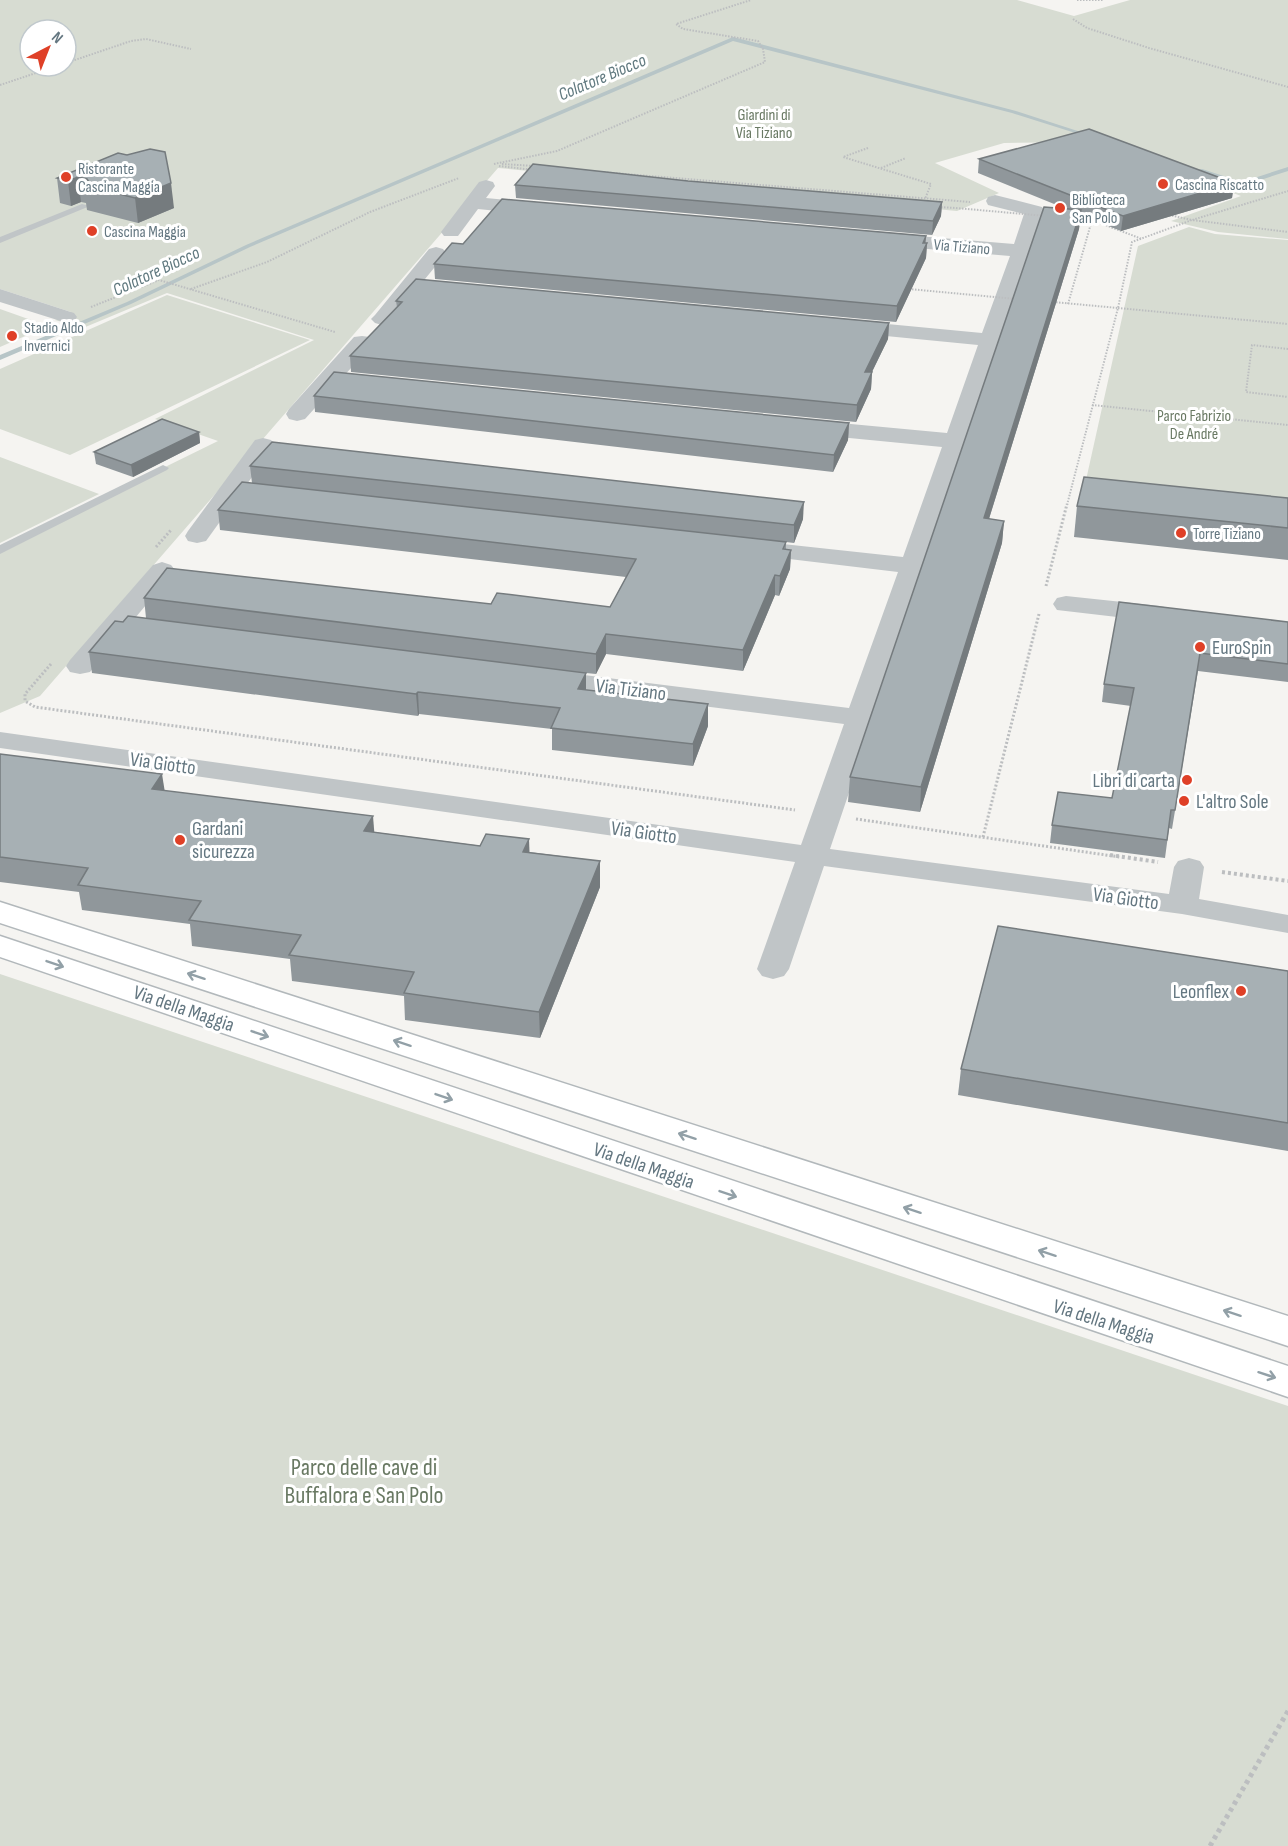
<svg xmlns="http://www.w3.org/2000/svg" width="1288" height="1846" viewBox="0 0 1288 1846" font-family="'Sofia Sans Condensed',sans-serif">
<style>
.green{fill:#d7dcd2;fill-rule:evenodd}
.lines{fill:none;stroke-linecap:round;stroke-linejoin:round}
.stream{fill:#b7c5c7;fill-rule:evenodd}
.secondary-casing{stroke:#b2b8bb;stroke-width:3}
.path-far3{stroke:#bcbec0;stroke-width:2;stroke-dasharray:1.5 1.5;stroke-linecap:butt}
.path-far2{stroke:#bcbec0;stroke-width:3;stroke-dasharray:2 2;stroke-linecap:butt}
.path-far1{stroke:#bcbec0;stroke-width:4;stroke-dasharray:3 3;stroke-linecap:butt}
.path{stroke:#bcbec0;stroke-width:5;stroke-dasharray:4 4;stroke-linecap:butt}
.lane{fill:#c0c5c7;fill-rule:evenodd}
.street{fill:#c0c5c7;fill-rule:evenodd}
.secondary{fill:#fff;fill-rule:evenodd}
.path-bridge{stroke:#bcbec0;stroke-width:2;stroke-dasharray:1.5 1.5;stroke-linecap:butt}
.wall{fill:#90979b}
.shaded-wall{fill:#757b7e}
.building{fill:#a7b0b4;stroke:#757b7e;stroke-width:1.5}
.oneway{stroke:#92a0a7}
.poi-dot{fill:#df4027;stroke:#fff;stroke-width:2}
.labels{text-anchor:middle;stroke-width:6;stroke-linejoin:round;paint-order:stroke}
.far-park-label{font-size:16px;fill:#697963;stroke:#fff}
.far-poi-label{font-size:16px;fill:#647781;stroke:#fff;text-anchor:start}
.far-street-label{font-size:16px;fill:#647781;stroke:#fff}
.far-water-label{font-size:18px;font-style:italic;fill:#60797f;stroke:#fff}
.poi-label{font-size:20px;fill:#647781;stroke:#fff;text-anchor:start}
.street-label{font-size:20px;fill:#647781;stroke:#fff}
.near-park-label{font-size:24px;fill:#697963;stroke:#fff}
</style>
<rect width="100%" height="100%" fill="#f5f4f1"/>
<g class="green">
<path d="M 0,0 L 1017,0 L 1074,16 L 1130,0 L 1288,0 L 1288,239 L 1218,232 L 1171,221 L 1241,196 L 1099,142 L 1004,143 L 935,163 L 999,193 L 957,211 L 498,168 L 40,696 L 0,713 L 0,548 L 218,441 L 155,419 L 314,340 L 167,293 L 83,328 L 55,320 L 71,312 L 0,289 ZM 30,30 L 66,30 L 66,66 L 30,66 Z"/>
<polygon points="1189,227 1215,234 1288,240 1288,529 1080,507 1138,246"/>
<polygon points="167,295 310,340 70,455 0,429 0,369"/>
<polygon points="0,309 48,326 0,347"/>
<polygon points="0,457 99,494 0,543"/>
<polygon points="0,974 1288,1406 1288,1846 0,1846"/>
</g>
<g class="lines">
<g class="stream">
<polygon points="733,37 1016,111 1093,136 1088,137 1012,113 733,41 250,247 131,304 0,360 0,355 127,302 246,245"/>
<polygon points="1288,167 1288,171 1242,186 1197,170 1202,169 1242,182"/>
</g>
<g class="secondary-casing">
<g id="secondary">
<polygon points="0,902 1288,1316 1288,1346 0,923"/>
<polygon points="0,936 1288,1366 1288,1397 0,957"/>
</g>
</g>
<g class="path-far3">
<polyline points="1077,0 1104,0"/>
<polyline points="1073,19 1087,28 1149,48 1288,87"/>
<polyline points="66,63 131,41 146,39 191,49"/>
<polyline points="0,85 57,66"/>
<polyline points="868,148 843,157 931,184 925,199"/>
<polyline points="494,164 557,151 765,62 763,49 758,41 683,29 676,24 751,0"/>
<polyline points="502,164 534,166"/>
<polyline points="499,166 534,170"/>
<polyline points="881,168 906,158"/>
<polyline points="601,172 970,202"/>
<polyline points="938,207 956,208"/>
<polyline points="1169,215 1192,220 1288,191"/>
<polyline points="191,289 267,262 370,212 459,178"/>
<polyline points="1068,304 1092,220"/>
<polyline points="91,307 159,280 335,332"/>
<polyline points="1118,308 1288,324"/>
<polyline points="1288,349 1252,345 1246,392 1288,397"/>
<polyline points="1092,405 1288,425"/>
<polyline points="1067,505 1118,308 1132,242 1192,220 1288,232"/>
</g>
<g class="path-far2">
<polyline points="156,547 171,530"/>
<polyline points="1046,586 1067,504"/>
<polyline points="51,664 25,694 25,701 35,707 795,810"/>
<polyline points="856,819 1120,857"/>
<polyline points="983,837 1039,614"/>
</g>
<g class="path-far1">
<polyline points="1110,855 1158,862"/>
<polyline points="1222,872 1288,881"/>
</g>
<polyline class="path" points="1210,1846 1288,1711"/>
<g class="lane">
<polygon points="82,204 90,206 0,243 0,237"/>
<polygon points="163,465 169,468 167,470 0,554 0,545"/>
</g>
<g class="street">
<polygon points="486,180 493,182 495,186 486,198 539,203 546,205 549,209 546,213 539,215 478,209 458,236 444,236 441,232 444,228 479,182"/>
<polygon points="995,195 1042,207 1045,211 830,849 1169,894 1174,867 1178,861 1189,858 1200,861 1204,867 1199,899 1288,915 1288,933 1182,914 824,866 789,969 784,976 773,979 762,976 757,969 795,862 0,748 0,732 801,845 844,724 544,686 534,684 530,678 534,672 544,670 849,708 898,572 747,554 738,552 735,547 738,542 747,540 903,557 942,447 808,434 800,432 797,427 800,422 808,420 947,433 978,345 845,332 838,330 834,326 838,322 845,320 982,333 1010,256 881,245 874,243 871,239 874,235 881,233 1014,244 1024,214 988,205 986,201 988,197"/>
<polygon points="436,247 443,249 446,253 443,257 389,323 382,325 375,323 371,319 375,315 429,249"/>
<polygon points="0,289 74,313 77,317 74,321 67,323 0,302"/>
<polygon points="362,336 370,337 373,342 370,347 305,419 297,421 289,419 286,414 289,409 354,337"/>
<polygon points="263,438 271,440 275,445 206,541 197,543 188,541 185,536 188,531 255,440"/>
<polygon points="162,562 171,565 175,570 171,575 90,672 80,674 70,672 66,666 70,660 153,565"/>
<polygon points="1066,596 1160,606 1169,608 1173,614 1169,620 1160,622 1057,610 1053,604 1057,598"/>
</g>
<use href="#secondary" class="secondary"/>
<g class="path-bridge">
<polyline points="956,208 1046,216"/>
<polyline points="1077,219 1092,220 1142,239"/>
<polyline points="909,289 1016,299"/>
<polyline points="1053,302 1118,308"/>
</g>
</g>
<g class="wall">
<polygon points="118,153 174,208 138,223 87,210 86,203 81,202 71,206 60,203 57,178"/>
<polygon points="979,159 1234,183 1232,198 1121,231 1081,215 1079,229 989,519 1004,521 1002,543 920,812 848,802 850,777 1064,208 978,173"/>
<polygon points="688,181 942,202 941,216 932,235 516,198 515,185"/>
<polygon points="926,236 925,243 927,243 926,258 896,322 435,279 434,264 463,244"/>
<polygon points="396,301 889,323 888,339 872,372 871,389 856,422 351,372 350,356 397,307"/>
<polygon points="314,396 849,423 848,440 833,472 315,412"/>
<polygon points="199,432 200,443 133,477 96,464 94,452"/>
<polygon points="250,466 803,519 794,543 786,542 786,549 791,550 790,569 779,596 775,595 743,671 606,654 596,674 586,673 586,690 708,726 693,766 552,750 552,729 419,714 418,716 92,673 89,652 123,622 146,618 144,598 610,607 626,577 220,530 218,510 252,483"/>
<polygon points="1288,498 1288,560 1074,537 1077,506"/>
<polygon points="1288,622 1288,682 1198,671 1172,829 1169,828 1165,858 1050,843 1052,825 1112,798 1131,706 1102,702 1104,684"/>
<polygon points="0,754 165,791 374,832 600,861 600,887 540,1038 405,1020 404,996 292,981 290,959 192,946 190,924 82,910 79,892 0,882"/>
<polygon points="1288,971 1288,1151 958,1095 961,1069"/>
</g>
<g class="shaded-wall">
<polygon points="78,177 81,202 71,206 68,181"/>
<polygon points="171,183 174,208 138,223 135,198"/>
<polygon points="1234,183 1232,198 1121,231 1123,216"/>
<polygon points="942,202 941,216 932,235 933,221"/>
<polygon points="1081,210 1079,229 982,541 984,518"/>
<polygon points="926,236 925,248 927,243 926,258 896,322 897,306"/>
<polygon points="889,323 888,339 864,388 865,372"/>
<polygon points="872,372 871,389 856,422 857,405"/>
<polygon points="849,423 848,440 833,472 834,455"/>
<polygon points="199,432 200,443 133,477 131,465"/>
<polygon points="804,502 803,519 794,543 794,525"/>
<polygon points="1004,521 1002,543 920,812 921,787"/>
<polygon points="791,550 790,569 779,596 780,576"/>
<polygon points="775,575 775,595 743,671 743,650"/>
<polygon points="606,634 606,654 596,674 596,654"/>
<polygon points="586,673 586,694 578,689"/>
<polygon points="418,692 419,714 418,716 416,694"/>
<polygon points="708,704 708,726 693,766 693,744"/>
<polygon points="162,774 166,799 152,789"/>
<polygon points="373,816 375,841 364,831"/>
<polygon points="529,839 530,864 523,852"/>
<polygon points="600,861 600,887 540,1038 539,1012"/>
</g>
<g class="building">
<polygon points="1089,129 1234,183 1123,216 979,159"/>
<polygon points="150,149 165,152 171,183 135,198 83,185 89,182 87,179 78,177 68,181 57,178 118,153 127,155"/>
<polygon points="533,164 688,181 942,202 933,221 515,185"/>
<polygon points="502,199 926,236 923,243 927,243 897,306 434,264 452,243 463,244"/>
<polygon points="1044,207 1081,210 984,518 1004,521 921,787 850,777"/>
<polygon points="416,279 889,323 865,372 872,372 857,405 350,356 402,302 396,301"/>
<polygon points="334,372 849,423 834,455 314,396"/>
<polygon points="162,419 199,432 131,465 94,452"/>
<polygon points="272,442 804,502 794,525 250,466"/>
<polygon points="1084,477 1288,498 1288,528 1077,506"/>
<polygon points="242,482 786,542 783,549 791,550 780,576 775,575 743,650 606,634 596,654 144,598 167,568 491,604 497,593 610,607 636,559 218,510"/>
<polygon points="1119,602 1288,622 1288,664 1200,653 1175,810 1171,810 1167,840 1052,825 1058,792 1112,798 1134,688 1104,684"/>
<polygon points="128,616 586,673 578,689 708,704 693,744 551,728 560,708 418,692 416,694 89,652 115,621 123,622"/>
<polygon points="0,754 162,774 152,789 373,816 364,831 480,846 486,834 529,839 523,852 600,861 539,1012 404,993 414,972 289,955 301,935 189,920 201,901 78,885 88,868 0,857"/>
<polygon points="998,926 1288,971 1288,1123 961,1069"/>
</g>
<defs><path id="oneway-shaft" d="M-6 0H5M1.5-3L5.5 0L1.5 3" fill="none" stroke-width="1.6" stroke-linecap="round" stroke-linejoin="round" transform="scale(1.5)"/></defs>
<g class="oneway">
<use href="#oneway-shaft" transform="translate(55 964) rotate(19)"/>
<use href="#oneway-shaft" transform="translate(196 976) rotate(-162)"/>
<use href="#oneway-shaft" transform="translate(260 1034) rotate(19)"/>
<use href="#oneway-shaft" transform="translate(402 1043) rotate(-162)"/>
<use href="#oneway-shaft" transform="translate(444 1097) rotate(19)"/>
<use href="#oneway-shaft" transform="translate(687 1136) rotate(-162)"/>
<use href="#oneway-shaft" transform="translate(728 1194) rotate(19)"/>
<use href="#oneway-shaft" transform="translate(912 1210) rotate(-162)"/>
<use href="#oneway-shaft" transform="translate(1047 1253) rotate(-162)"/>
<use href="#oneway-shaft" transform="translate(1232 1313) rotate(-162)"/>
<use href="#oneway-shaft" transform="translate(1267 1375) rotate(18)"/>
</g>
<g class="poi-dot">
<circle cx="66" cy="177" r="6"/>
<circle cx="1163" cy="184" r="6"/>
<circle cx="1060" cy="208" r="6"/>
<circle cx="92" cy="231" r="6"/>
<circle cx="12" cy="336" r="6"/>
<circle cx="1181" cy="533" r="6"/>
<circle cx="1200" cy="647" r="6"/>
<circle cx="1187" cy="780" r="6"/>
<circle cx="1184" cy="801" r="6"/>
<circle cx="180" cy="840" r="6"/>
<circle cx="1241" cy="991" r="6"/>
</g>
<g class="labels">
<g class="far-park-label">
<text x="764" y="120">Giardini di<tspan x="764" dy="18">Via Tiziano</tspan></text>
<text x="1194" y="421">Parco Fabrizio<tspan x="1194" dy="18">De André</tspan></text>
</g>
<g class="far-poi-label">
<text x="78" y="174">Ristorante<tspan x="78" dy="18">Cascina Maggia</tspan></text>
<text x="1175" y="190">Cascina Riscatto</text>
<text x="1072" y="205">Biblioteca<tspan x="1072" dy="18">San Polo</tspan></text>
<text x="104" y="237">Cascina Maggia</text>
<text x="24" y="333">Stadio Aldo<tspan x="24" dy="18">Invernici</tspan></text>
<text x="1193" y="539">Torre Tiziano</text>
</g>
<g class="far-street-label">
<text transform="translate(962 246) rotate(5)" y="6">Via Tiziano</text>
</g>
<g class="far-water-label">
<text transform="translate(602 77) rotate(-23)" y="6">Colatore Biocco</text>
<text transform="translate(156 271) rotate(-25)" y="6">Colatore Biocco</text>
</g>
<g class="poi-label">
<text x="1212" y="654">EuroSpin</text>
<text x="1175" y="787" text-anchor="end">Libri di carta</text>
<text x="1196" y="808">L'altro Sole</text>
<text x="192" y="835">Gardani<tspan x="192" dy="23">sicurezza</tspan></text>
<text x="1229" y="998" text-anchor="end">Leonflex</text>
</g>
<g class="street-label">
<text transform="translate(631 689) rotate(7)" y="7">Via Tiziano</text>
<text transform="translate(163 763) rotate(8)" y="7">Via Giotto</text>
<text transform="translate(644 832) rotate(8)" y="7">Via Giotto</text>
<text transform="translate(1126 898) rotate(8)" y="7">Via Giotto</text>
<text transform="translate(184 1008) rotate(19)" y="7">Via della Maggia</text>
<text transform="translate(644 1165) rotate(19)" y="7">Via della Maggia</text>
<text transform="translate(1104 1321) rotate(18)" y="7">Via della Maggia</text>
</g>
<g class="near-park-label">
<text x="364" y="1475">Parco delle cave di<tspan x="364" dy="28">Buffalora e San Polo</tspan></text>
</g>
</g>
<g transform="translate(48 48) rotate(42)"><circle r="28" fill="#ffffff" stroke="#c1c9cd" stroke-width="1.5"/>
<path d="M0-4.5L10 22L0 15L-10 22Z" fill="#df4027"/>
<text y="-9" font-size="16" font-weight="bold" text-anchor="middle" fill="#647781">N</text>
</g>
</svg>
